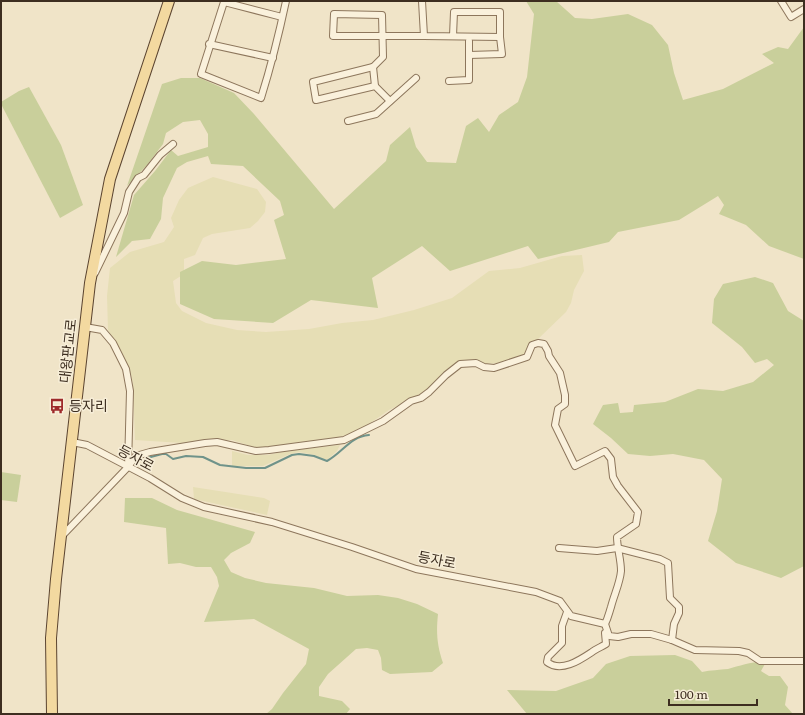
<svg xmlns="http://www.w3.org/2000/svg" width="805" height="715" viewBox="0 0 805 715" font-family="Literata,'Noto Sans KR',serif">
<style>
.farmland{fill:#e6deb5}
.green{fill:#c9cf9b}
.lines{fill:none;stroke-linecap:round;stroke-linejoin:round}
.stream{stroke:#6f938a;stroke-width:2}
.minor-casing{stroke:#8d765c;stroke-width:8}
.primary-casing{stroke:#5b4430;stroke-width:12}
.minor{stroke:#faf1dc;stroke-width:6}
.primary{stroke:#f3d9a0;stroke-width:10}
.labels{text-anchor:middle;stroke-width:3;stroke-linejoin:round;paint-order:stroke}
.street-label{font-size:14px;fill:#3d2e20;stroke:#f7eed8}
.poi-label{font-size:14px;fill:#3d2e20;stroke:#f7eed8;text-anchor:start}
</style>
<rect width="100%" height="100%" fill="#f0e4c8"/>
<g class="farmland">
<polygon points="213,177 257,189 266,202 265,212 258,221 250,228 212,234 203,238 195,255 184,259 184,274 173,281 176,303 182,311 206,323 237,330 266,332 309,329 342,323 373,320 414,310 452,298 489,271 520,268 562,256 582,255 584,271 574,290 571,303 566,312 537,340 531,344 525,355 500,363 454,366 422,394 389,410 359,431 339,437 260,449 232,440 182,443 135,440 133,384 131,374 108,330 107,296 110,268 130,252 164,242 174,227 171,218 179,200 188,188"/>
<polygon points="340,445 337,451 328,459 323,459 315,455 299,452 290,454 263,466 232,466 232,451 248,455 268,455 286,451"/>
<polygon points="193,487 264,498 270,501 267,515 194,499"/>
</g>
<g class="green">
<polygon points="526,1 556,1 575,18 592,19 628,14 652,25 668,45 674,73 683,100 723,89 774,63 762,54 778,47 788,49 804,27 804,259 769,246 746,225 719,214 724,205 718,196 679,220 618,232 609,242 538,259 528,246 450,271 422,246 372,278 378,308 311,300 273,323 214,319 180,304 180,272 202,261 236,265 286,259 274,220 284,215 280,201 243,166 211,164 208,156 187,162 177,168 163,198 161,219 150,239 132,241 116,257 134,195 155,171 171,150 178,156 208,147 208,134 200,120 183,122 166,133 163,144 147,165 127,186 162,84 181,78 200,78 234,93 254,114 334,209 386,161 390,145 410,127 416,147 427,162 456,163 466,126 478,118 489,132 499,115 518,102 527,77 534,14"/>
<polygon points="29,87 61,145 83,205 60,218 1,104 1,102 19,91"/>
<polygon points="755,277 773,283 788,311 804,321 804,566 781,578 736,563 708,541 717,511 722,479 704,460 673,454 650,456 628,454 611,438 593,424 603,405 618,403 620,413 633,412 634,405 665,402 698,389 723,391 753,382 774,365 767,359 755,363 742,347 712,323 714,299 723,284"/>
<polygon points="1,472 21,475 17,502 1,500"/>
<path d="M 125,498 L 152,498 L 177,510 L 255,532 L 250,543 L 231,553 L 224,560 L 231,572 L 245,578 L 266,583 L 314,588 L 347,596 L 378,595 L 398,598 L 417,604 L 438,614 C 436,633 437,645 443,663 L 432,672 L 390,674 L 382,670 L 381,658 L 378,650 L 367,648 L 356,649 L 328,674 L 319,687 L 319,696 L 342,701 L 350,709 L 346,714 L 266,714 L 272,709 L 283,693 L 306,664 L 309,649 L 254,619 L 204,622 L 219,586 L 217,577 L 211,567 L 196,567 L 180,563 L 168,564 L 166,528 L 124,522 Z"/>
<path d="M 675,655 L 692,661 L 702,672 C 711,670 719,670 728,669 C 740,666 753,661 766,662 L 761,671 L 769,676 L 780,676 L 788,687 L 785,705 L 793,714 L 527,714 L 507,690 L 556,691 L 593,678 L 606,664 L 630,656 Z"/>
</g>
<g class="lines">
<path class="stream" d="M 147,458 L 162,454 L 166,454 L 173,459 L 186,456 L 203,457 L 220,465 L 246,468 L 265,468 L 292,455 L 299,454 L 314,456 L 327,461 C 342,453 351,436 369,435"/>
<g class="minor-casing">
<g id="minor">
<polyline points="422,1 424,36 500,37 500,12 454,12 453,36"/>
<polyline points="781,1 791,17 804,9"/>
<path d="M 282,17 L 224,2 L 201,74 L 261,98 C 271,66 279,34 286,1"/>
<polyline points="209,44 273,58"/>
<polyline points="469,55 502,54 500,37"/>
<polyline points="373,67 375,86"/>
<polyline points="449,81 469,80 469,41"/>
<polyline points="390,101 375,86 316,100 313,82 373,67 383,57 382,15 334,14 333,36 424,36"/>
<polyline points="348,121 376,114 416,78"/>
<polyline points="95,273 124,213 129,192 138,178 144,175 160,155 173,144"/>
<polyline points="85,327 102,330 113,343 126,369 130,391 128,467"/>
<polyline points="72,442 87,445 150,478 182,498 204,507 272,522 352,547 416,569 536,592 560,601 571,616 605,624"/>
<path d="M 61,537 L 128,467 L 136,456 L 150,452 L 205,443 L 217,442 L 256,451 L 269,450 L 344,440 L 383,421 L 411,401 L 421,398 L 429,392 L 446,375 L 460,364 L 476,363 L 484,367 L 494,368 L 527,357 L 532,345 L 538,343 L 544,344 L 548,351 L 549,356 L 560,373 L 565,395 L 565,404 L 558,409 L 555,425 L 575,466 L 605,451 L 611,459 L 613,477 L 618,486 L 638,512 L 636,524 L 617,537 C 617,548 621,559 621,571 C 620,583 614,595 611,607 C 609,613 608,618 605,624"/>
<polyline points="559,548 597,551 617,548 660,559 668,563 670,598 679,607 679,613 674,624 672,640"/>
<path d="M 567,612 L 562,626 L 562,643 L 548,657 L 547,662 C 561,673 580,660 592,652 C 596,649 601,647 606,644 L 605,633"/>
<polyline points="605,624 609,636 618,637 631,634 651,634 672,640 695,650 739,651 748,653 760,661 804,661"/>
</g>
</g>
<g class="primary-casing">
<polyline id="primary" points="52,714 51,638 56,579 90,283 110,179 169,1"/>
</g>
<use href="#minor" class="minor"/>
<use href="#primary" class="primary"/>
</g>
<defs>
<g id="bus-bare" transform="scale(1.2)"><path d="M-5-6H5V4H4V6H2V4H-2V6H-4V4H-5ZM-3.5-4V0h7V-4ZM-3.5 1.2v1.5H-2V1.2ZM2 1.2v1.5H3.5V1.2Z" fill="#9e2a2b" stroke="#f7eed8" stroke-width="2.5" paint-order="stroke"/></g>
</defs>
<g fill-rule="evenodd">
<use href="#bus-bare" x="57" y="406"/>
</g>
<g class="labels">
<g class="street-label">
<text transform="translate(68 351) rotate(-84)" y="5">대왕판교로</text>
<text transform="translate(136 458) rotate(28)" y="5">등자로</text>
<text transform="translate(437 560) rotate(11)" y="5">등자로</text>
</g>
<g class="poi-label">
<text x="69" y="411">등자리</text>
</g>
</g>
<rect width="805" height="715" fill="none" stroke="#3d2e20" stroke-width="4"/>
<path d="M669 699v6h88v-6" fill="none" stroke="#3d2e20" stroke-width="2"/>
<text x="675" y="699" font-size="12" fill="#3d2e20" stroke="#f7eed8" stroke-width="3" paint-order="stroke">100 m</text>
</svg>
